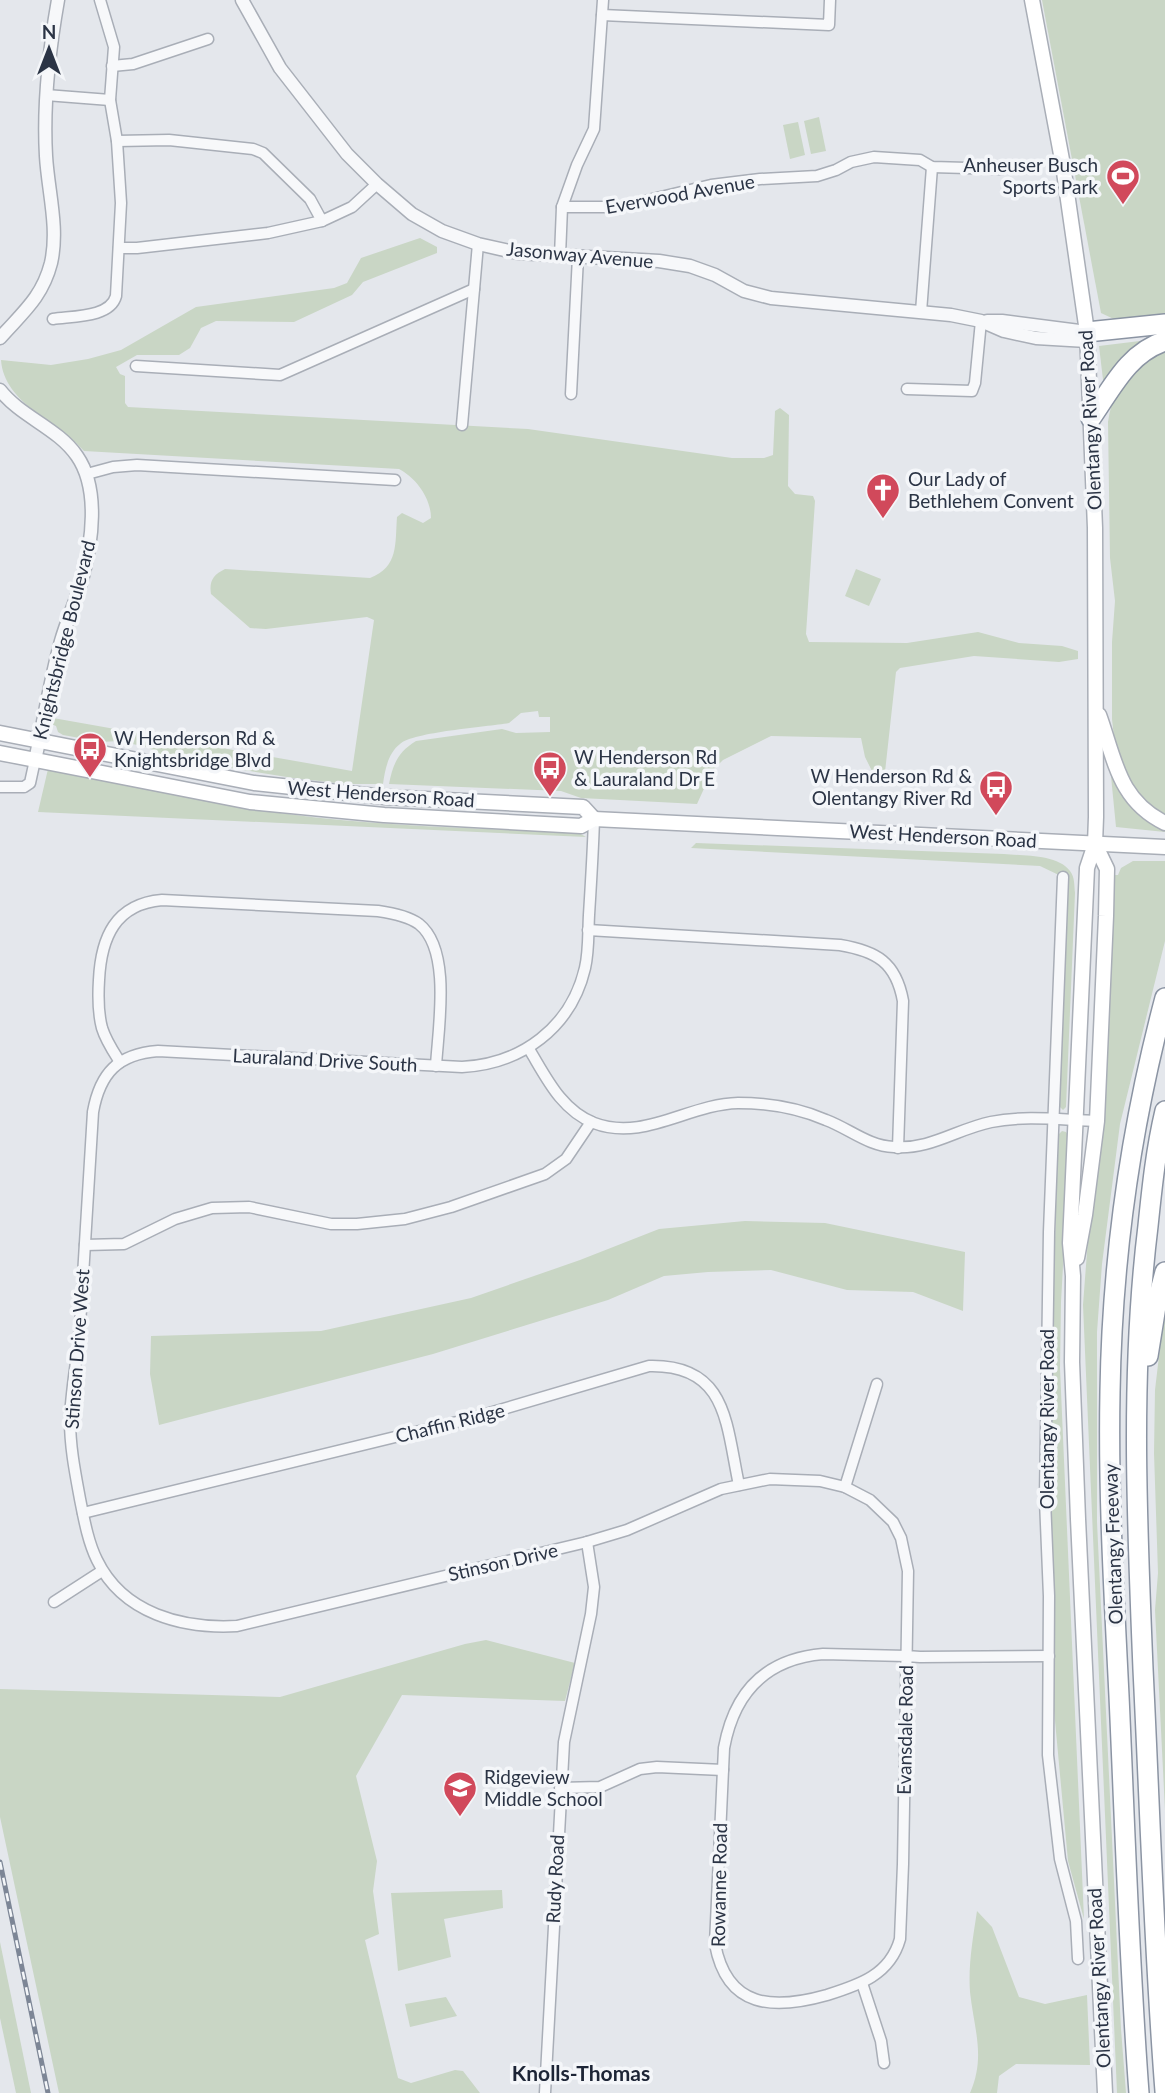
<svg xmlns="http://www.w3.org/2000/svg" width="1165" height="2093" viewBox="0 0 1165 2093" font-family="Lato,sans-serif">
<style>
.green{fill:#c9d6c5}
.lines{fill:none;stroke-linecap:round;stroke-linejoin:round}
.minor-casing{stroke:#a9aeb7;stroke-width:13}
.tertiary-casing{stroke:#a9aeb7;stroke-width:15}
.secondary-casing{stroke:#a9aeb7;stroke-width:17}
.motorway-casing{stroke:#8b94a3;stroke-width:22}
.minor{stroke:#f7f8fa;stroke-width:10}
.tertiary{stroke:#f7f8fa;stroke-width:12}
.secondary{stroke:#fff;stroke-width:14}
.motorway{stroke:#fff;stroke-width:19}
.rail-casing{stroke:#7d8696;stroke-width:5}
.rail{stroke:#f4f6f9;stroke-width:2.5;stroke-dasharray:8;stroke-linecap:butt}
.labels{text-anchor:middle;stroke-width:7;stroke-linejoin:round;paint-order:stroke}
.poi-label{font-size:19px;fill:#2b3445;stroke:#f4f6f9;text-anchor:start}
.street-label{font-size:19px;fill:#2b3445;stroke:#f4f6f9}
.neighbourhood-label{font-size:21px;font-weight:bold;fill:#1d2536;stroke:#f4f6f9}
</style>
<rect width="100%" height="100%" fill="#e4e7ec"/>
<g class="green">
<polygon points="1042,0 1165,0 1165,316 1118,321 1101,313"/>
<polygon points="819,117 826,151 811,154 804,121"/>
<polygon points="798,122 805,155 790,159 783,125"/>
<path d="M 420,238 L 437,247 L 437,253 L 363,282 L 352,295 L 294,322 L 216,321 L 201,328 L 190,348 L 179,355 L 137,355 L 116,367 L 120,374 L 125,376 L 125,403 L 128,407 L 528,429 L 732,458 L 764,458 L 773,455 L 775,411 L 780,408 L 789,415 L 788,486 L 795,494 L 813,496 L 815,501 L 806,634 L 809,642 L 907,643 L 978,632 L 1019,643 L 1062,646 L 1078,651 L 1078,659 L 1059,662 L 974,656 L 900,668 L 896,672 L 885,772 L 874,775 L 865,757 L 861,738 L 771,736 L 723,760 L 712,771 L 697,804 L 581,798 L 561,791 L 389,784 C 393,764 398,752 416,741 L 502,729 L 516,733 L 550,732 L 550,717 L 539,717 L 538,711 L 521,713 L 509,723 C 486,727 413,732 400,744 C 388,753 385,770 383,784 L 345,784 L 293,778 L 195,762 L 162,755 L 147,747 L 118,741 L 102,742 L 63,735 L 58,732 L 56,726 L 51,724 L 53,718 L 352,771 L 374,620 L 367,617 L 266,629 L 250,628 L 211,594 C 209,581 213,575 225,569 L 370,578 C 399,567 395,543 397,517 L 402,513 L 423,523 L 431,518 C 431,498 416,478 399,469 L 84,451 C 59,422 4,404 1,360 L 51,365 L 88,359 L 121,350 L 196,307 L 334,288 L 347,283 L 361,258 Z"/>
<polygon points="1148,340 1104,388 1099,346"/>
<path d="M 1165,346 L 1165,818 L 1131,789 L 1115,747 L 1112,719 L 1112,642 L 1115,601 L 1110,558 L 1108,422 C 1115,379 1132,369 1165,346 Z"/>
<polygon points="856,569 881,579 869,606 845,596"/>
<polygon points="1110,766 1165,827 1165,832 1116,827"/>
<path d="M 48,769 C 128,785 207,804 288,814 C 384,827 482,828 579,833 L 586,837 L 38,812 Z"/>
<path d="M 696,843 L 1004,854 C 1023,856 1057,854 1070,871 C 1075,877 1074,886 1075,893 L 1066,1107 L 1063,1110 L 1059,1106 L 1063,877 L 1040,866 L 691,848 Z"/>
<polygon points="1133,861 1165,861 1165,941 1120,1124 1102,1264 1097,1332 1097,1522 1121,2029 1126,2093 1117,2093 1083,1305 1088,1239 1101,1149 1114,882 1115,875 1118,875 1121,868"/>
<polygon points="1062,1131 1066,1132 1070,1139 1061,1302 1060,1368 1084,1919 1068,1861 1049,1656 1051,1382 1058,1135"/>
<polygon points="745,1221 825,1223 965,1252 963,1311 913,1292 847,1290 771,1270 708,1272 664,1276 608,1300 433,1354 159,1425 150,1374 151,1336 321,1331 471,1298 580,1260 659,1229"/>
<polygon points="1165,1305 1165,1810 1155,1610 1158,1573 1154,1453 1155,1390"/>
<polygon points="486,1640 575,1663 565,1701 402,1695 356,1776 377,1861 373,1891 379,1934 365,1940 398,2078 411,2083 455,2070 463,2071 480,2093 59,2093 0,1817 0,1689 280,1697 465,1644"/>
<polygon points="502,1890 503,1908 444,1919 451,1957 398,1971 391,1893"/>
<path d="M 977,1911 L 992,1927 L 1019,1997 L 1045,2004 L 1087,1995 L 1090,2065 L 1016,2064 L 999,2076 L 997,2093 L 970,2093 C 986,2057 974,2029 970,1992 C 968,1965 973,1938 977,1911 Z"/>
<polygon points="0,1942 31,2093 16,2093 0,2018"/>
<polygon points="446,1997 457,2016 410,2027 405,2004"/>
</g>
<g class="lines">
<g class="minor-casing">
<g id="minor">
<polyline points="602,15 829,25 830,0"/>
<polyline points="112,66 133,64 208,39"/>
<polyline points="46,95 110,100"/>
<polyline points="117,141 169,140 253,149 263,153 310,199 322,221"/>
<polyline points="562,207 619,207 711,185 760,179 817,176 836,170 851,162 874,157 920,160 932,167 1002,169"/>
<polyline points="119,248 137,248 268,233 322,221 352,207 377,184"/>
<polyline points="560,256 562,207 577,165 594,129 603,0"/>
<polyline points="921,312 932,167"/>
<path d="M 53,319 C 72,316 110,318 116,296 L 121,203 L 117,141 L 110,100 L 114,47 L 100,0"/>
<polyline points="136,366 280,375 474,289"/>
<polyline points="907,389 972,391 975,383 981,321"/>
<polyline points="571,394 578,257"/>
<polyline points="462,425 478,244"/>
<polyline points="87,474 113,467 137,465 395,480"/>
<polyline points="0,787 24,787 30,783 35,760"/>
<path d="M 594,819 C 593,851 591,883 589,915 C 588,933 589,951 585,968 C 571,1028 521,1064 462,1067 L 158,1051 C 118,1054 100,1073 93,1112 C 88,1183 84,1254 80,1325 C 78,1356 71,1388 70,1420 C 70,1447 75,1472 80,1499 C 84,1519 88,1542 97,1560 C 123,1614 183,1629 237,1626 L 587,1542 L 627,1530 L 721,1489 L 770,1479 L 820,1481 L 845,1487 L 870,1500 L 893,1522 L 901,1538 L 908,1571 L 903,1864 L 900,1939 C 890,1975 859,1985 827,1995 C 774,2010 727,2009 715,1944 L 724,1748 C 734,1693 765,1659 823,1654 L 906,1656 L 920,1657 L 1049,1656"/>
<polyline points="1063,877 1049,1232 1045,1500 1049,1596 1048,1755 1060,1859 1076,1921 1078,1959"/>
<path d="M 588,930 L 840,945 C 876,951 896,962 903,1001 L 898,1148"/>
<path d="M 529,1049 C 546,1077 561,1110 594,1123 C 643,1142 689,1104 738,1103 C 769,1103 798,1108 826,1120 C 850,1129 868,1146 894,1147 C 930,1150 957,1129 991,1122 C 1025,1115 1062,1120 1097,1121"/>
<path d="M 120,1062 C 113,1051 106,1041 102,1028 C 98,1013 98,996 99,980 C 101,938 115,904 162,900 L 378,911 C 392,913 408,916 419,924 C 452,950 438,1029 436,1066"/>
<polyline points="85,1245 124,1244 175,1219 212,1208 249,1207 331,1224 357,1224 405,1219 451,1207 545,1174 566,1159 591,1122"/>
<polyline points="845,1487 877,1384"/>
<path d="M 83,1513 L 469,1419 L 649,1366 C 728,1364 726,1425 739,1485"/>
<polyline points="54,1602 102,1571"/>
<polyline points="560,1788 600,1787 640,1769 657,1767 723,1770"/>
<polyline points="862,1983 881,2041 884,2063"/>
<polyline points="545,2093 564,1742 591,1614 594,1587 587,1542"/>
</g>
</g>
<g class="tertiary-casing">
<g id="tertiary">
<polyline points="242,0 280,68 347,154 377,184 412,214 442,231 478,244 518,253 659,261 690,266 715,275 744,291 771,298 951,315 981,321 1004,331 1036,338 1087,341"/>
<polyline points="987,321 1002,321 1087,332"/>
<path d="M 0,338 C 22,313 42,298 51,263 C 59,228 48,191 46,156 C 43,104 49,51 58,0"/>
<path d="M 0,390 C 21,417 58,428 77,456 C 100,489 92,543 82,580 C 76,601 67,620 61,641 C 50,680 44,721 35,760"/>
</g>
</g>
<g class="secondary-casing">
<g id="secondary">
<polyline points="1032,0 1063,165 1087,332 1095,528 1096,817 1095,844 1087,868 1070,1243 1073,1276 1072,1362 1078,1519 1105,2093"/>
<path d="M 1099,715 C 1115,759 1118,800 1165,823"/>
<polyline points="0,733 254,783 385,797 583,807 594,819"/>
<polyline points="0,753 250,802 384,815 581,826 594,819 1165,847"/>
<polyline points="1077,1258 1085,1215 1097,1121 1106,916 1107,869 1095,844"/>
</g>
</g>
<g class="motorway-casing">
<g id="motorway">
<polyline points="1087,332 1165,324"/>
<path d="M 1091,418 C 1112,388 1128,353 1165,341"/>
<path d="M 1165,1111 C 1156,1149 1152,1187 1148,1226 C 1130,1373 1137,1521 1143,1669 C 1150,1810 1154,1951 1165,2091"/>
<polyline points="1148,1356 1156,1306 1165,1272"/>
<path d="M 1139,2093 C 1129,1961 1125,1828 1119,1696 C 1114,1594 1108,1493 1110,1392 C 1112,1260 1131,1126 1165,998"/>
</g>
</g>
<use href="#minor" class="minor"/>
<use href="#tertiary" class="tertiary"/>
<use href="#secondary" class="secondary"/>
<use href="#motorway" class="motorway"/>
<g class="rail-casing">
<polyline id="rail" points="0,1862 48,2093"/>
</g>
<use href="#rail" class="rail"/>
</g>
<defs>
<g id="stadium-pin" transform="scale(1.75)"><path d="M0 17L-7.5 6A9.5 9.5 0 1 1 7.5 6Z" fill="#d1495b" stroke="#f4f6f9"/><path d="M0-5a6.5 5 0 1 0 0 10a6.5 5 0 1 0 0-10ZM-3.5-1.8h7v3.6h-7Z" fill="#fff"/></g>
<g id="church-pin" transform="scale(1.75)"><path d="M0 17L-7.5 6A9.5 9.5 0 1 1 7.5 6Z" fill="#d1495b" stroke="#f4f6f9"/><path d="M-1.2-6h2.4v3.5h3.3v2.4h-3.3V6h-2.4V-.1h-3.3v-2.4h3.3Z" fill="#fff"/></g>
<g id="bus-pin" transform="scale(1.75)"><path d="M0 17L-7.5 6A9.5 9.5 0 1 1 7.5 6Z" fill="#d1495b" stroke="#f4f6f9"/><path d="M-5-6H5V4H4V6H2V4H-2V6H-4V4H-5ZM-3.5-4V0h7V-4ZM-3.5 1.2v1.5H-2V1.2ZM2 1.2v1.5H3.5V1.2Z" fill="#fff"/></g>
<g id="school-pin" transform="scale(1.75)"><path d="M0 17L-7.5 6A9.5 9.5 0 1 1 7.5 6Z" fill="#d1495b" stroke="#f4f6f9"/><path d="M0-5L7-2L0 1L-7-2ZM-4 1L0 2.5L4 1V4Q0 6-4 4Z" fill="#fff"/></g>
</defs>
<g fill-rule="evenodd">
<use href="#stadium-pin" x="1123" y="176"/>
<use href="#church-pin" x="883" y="490"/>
<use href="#bus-pin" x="90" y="749"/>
<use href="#bus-pin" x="550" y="768"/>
<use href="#bus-pin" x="996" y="787"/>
<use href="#school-pin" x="460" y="1788"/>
</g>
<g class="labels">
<g class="poi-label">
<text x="1098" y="172" text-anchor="end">Anheuser Busch<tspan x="1098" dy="22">Sports Park</tspan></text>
<text x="908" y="486">Our Lady of<tspan x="908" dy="22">Bethlehem Convent</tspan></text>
<text x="114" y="745">W Henderson Rd &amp;<tspan x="114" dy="22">Knightsbridge Blvd</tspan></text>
<text x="574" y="764">W Henderson Rd<tspan x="574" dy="22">&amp; Lauraland Dr E</tspan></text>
<text x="972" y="783" text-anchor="end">W Henderson Rd &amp;<tspan x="972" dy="22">Olentangy River Rd</tspan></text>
<text x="484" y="1784">Ridgeview<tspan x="484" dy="22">Middle School</tspan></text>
</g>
<g class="street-label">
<text transform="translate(680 194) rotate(-10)" y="7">Everwood Avenue</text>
<text transform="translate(580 255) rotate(5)" y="7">Jasonway Avenue</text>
<text transform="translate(1090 420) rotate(-93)" y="7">Olentangy River Road</text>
<text transform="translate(64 640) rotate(-76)" y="7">Knightsbridge Boulevard</text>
<text transform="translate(381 794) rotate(4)" y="7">West Henderson Road</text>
<text transform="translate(943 836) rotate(3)" y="7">West Henderson Road</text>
<text transform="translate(325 1060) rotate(3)" y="7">Lauraland Drive South</text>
<text transform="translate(77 1349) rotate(-86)" y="7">Stinson Drive West</text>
<text transform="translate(1047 1419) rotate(-90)" y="7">Olentangy River Road</text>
<text transform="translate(450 1423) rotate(-14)" y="7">Chaffin Ridge</text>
<text transform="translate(1113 1544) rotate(-92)" y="7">Olentangy Freeway</text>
<text transform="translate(503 1562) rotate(-13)" y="7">Stinson Drive</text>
<text transform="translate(905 1730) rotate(-89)" y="7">Evansdale Road</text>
<text transform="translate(555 1879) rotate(-87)" y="7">Rudy Road</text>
<text transform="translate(719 1885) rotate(-89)" y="7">Rowanne Road</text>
<text transform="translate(1099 1978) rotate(-93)" y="7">Olentangy River Road</text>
</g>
<g class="neighbourhood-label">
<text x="581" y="2081">Knolls-Thomas</text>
</g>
</g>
<g transform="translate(49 49)" stroke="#f4f6f9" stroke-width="5" paint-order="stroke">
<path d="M0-5L12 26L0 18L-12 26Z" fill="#2b3445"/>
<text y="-10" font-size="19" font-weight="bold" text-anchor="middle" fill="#2b3445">N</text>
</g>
</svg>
